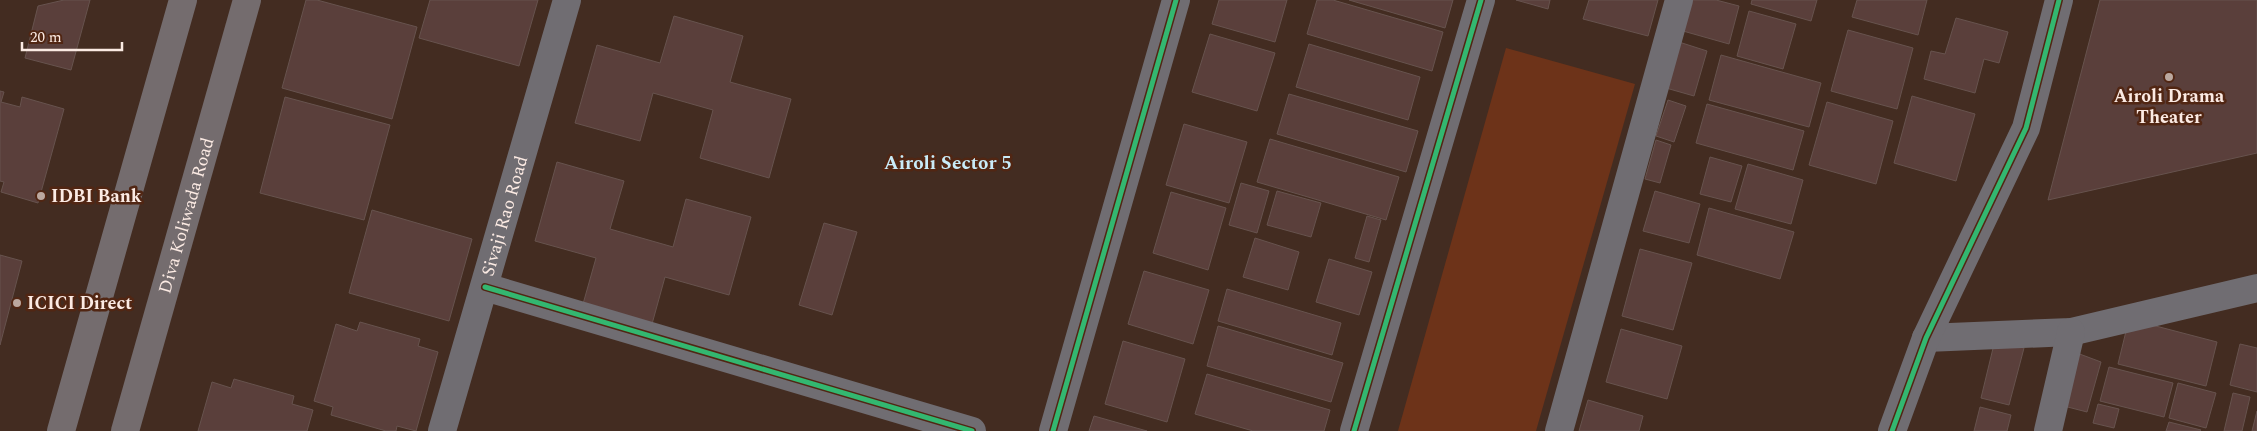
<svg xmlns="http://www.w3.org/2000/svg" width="2257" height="431" viewBox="0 0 2257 431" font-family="Spectral,serif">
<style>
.green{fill:#6d3319}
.building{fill:#5a3f3b;stroke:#67534e}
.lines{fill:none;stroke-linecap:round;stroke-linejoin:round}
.minor{stroke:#706d72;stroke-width:28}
.major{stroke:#746c6e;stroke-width:28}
.cycleway-casing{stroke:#512613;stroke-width:8}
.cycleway{stroke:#33b770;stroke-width:5}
.poi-dot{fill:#bba89f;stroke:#512613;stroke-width:2}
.labels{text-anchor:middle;stroke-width:5;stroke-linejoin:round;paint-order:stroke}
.poi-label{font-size:18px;font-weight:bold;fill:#fbeae3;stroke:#512613;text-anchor:start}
.street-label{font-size:18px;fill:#fbeae3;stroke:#512613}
.neighbourhood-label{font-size:19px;font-weight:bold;fill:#c8ebf8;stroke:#512613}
</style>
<rect width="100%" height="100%" fill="#432c21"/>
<polygon class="green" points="1506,48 1635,84 1536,431 1398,431"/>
<g class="building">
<polygon points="64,0 90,0 71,70 25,58 38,6"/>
<polygon points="306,0 317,0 417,27 392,119 282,88"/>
<polygon points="430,0 538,0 519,66 419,38"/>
<polygon points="1219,0 1287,0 1275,42 1212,24"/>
<polygon points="1317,0 1333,0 1443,32 1432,71 1307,34"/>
<polygon points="1349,0 1453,0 1445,28"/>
<polygon points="1516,0 1550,0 1548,9"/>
<polygon points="1589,0 1658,0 1648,36 1583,19"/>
<polygon points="1691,0 1716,0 1739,6 1729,44 1683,31"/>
<polygon points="1752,0 1817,0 1811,21 1751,4"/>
<polygon points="1857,0 1927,0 1918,35 1852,17"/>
<polygon points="2100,0 2257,0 2257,153 2048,200"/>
<polygon points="1749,11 1796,24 1783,69 1737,56"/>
<polygon points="674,16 743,36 730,82 791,99 769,178 700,158 713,110 653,93 640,141 575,123 597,45 660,63"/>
<polygon points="1956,18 2008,32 1999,63 1984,59 1975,93 1924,79 1931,51 1945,54"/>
<polygon points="1848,30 1913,48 1897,109 1831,91"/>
<polygon points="1210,34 1275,53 1257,111 1192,92"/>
<polygon points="1679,42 1707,51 1694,96 1666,88"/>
<polygon points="1309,44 1420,77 1408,120 1296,87"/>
<polygon points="1721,55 1821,83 1809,127 1709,100"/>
<polygon points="0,91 4,92 1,102 20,107 22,97 64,109 38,203 1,192 4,182 0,181"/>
<polygon points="1289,94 1418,131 1406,172 1277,134"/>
<polygon points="1912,96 1975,114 1956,181 1894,163"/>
<polygon points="285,97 390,125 364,220 260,193"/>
<polygon points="1668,100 1686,106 1674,142 1656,136"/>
<polygon points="1827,102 1893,121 1876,184 1809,165"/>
<polygon points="1707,104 1804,131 1793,170 1696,143"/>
<polygon points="1184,124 1247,142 1229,203 1166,185"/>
<polygon points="1270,139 1399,177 1386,220 1257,182"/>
<polygon points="1656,140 1671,145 1660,183 1645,179"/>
<polygon points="1710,157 1742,166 1731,202 1700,194"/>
<polygon points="557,162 624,181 610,229 673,247 686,199 751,217 729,295 665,277 652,324 583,304 596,258 535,241"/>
<polygon points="1748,164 1803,180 1791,224 1735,209"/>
<polygon points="1241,183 1269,191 1257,233 1229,225"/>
<polygon points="1277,191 1321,203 1311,237 1267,225"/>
<polygon points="1655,191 1700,204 1689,243 1643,231"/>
<polygon points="1171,192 1226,208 1208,270 1153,253"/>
<polygon points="1709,208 1794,232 1780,279 1697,255"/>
<polygon points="372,210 472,239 449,321 349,293"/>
<polygon points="1367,216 1381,220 1369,262 1355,258"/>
<polygon points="824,223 857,232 832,315 799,305"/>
<polygon points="1255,238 1299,252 1288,290 1243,277"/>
<polygon points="1640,249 1692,263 1673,330 1622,316"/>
<polygon points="0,255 22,261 0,345"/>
<polygon points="1329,259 1372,272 1359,315 1316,302"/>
<polygon points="1144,271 1209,290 1193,344 1128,324"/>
<polygon points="1227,289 1341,323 1332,355 1218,321"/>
<polygon points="2129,319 2217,342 2206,386 2118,364"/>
<polygon points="360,322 420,339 418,346 438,352 416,431 397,426 396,431 386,431 331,415 333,407 314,401 336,324 357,331"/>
<polygon points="1218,326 1343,363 1331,402 1207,366"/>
<polygon points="1621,329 1682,346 1667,399 1606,382"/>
<polygon points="1995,340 2024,348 2009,405 1981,398"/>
<polygon points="1123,341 1185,359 1167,422 1105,404"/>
<polygon points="2240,344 2257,348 2257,392 2230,385"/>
<polygon points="2077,353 2101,362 2087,412 2060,405"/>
<polygon points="2109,367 2173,383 2164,417 2100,401"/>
<polygon points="1207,374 1330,410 1324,431 1253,431 1195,414"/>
<polygon points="234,379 294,396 292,404 313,410 307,431 198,431 212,382 231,388"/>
<polygon points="2178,383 2216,393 2206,428 2169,418"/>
<polygon points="2233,393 2250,397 2242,431 2224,431"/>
<polygon points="1588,400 1643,416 1639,431 1579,431"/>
<polygon points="2098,404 2119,409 2114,428 2093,423"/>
<polygon points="1980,407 2011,415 2007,431 1974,431"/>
<polygon points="2257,411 2257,431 2252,431"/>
<polygon points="1094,416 1147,431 1089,431"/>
<polygon points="2169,422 2201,430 2200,431 2166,431"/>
</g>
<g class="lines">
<g class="minor">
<polyline points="485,287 972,431"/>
<polyline points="1926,338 2071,332 2257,288"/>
<path id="s1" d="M 442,431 L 567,0"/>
<polyline points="1053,431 1176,0"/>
<polyline points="1354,431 1481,0"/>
<polyline points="1559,431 1679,0"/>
<polyline points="1892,431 1926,338 2026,128 2059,0"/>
<polyline points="2048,431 2071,332"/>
</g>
<g class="major">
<polyline points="61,431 183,0"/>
<path id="s2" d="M 125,431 L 247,0"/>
</g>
<g class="cycleway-casing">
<g id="cycleway">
<polyline points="485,287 972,431"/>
<polyline points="1053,431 1176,0"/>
<polyline points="1354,431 1481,0"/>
<polyline points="1892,431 1926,338 2026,128 2059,0"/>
</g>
</g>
<use href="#cycleway" class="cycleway"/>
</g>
<g class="poi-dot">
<circle cx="2169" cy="77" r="5"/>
<circle cx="41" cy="196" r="5"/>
<circle cx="17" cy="303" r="5"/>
</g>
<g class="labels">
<g class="poi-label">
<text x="2169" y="102" text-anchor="middle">Airoli Drama<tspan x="2169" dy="21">Theater</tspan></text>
<text x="51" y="202">IDBI Bank</text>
<text x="27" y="309">ICICI Direct</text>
</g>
<g class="street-label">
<text dy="6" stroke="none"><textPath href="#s2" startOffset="224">Diva Koliwada Road</textPath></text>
<text dy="6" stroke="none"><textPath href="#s1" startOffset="224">Sivaji Rao Road</textPath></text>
</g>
<g class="neighbourhood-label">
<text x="948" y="169">Airoli Sector 5</text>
</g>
</g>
<path d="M22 42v8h100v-8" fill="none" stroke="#fbeae3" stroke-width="2.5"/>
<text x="30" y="42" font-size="15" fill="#fbeae3" stroke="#512613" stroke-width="4" paint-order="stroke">20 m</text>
</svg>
